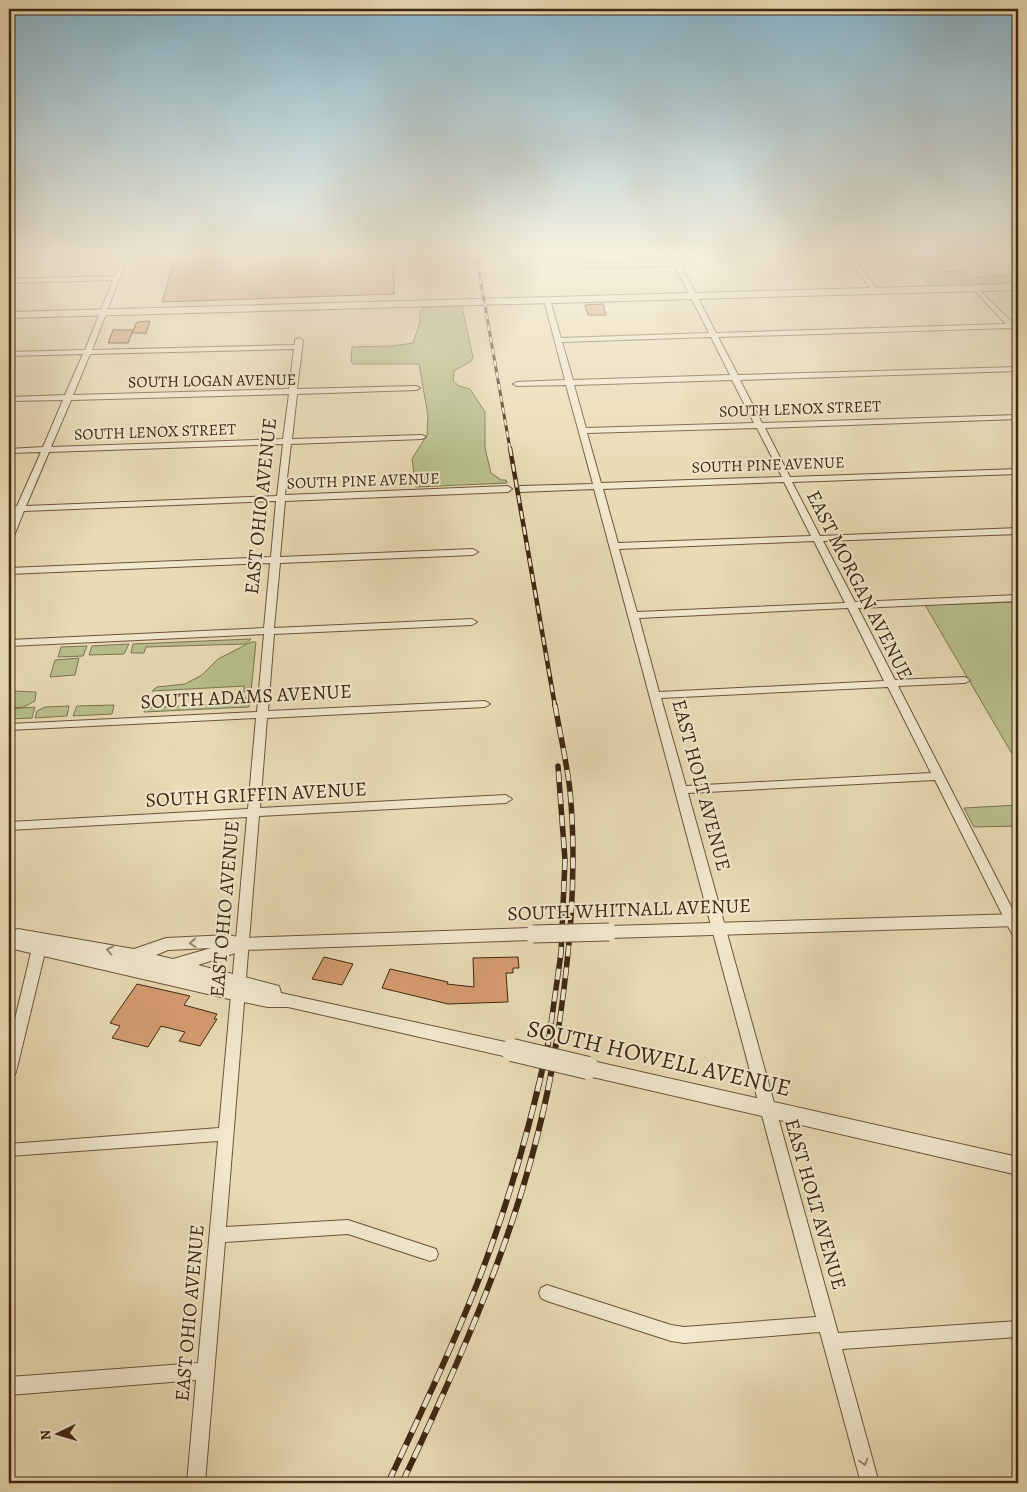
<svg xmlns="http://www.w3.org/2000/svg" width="1027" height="1492" viewBox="0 0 1027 1492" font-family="Alegreya,serif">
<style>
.green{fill:#b8c08c;stroke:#7c7450}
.building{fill:#d69c71;stroke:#3f2713}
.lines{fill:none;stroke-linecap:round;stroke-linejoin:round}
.minor-casing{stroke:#6a543b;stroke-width:2}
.tertiary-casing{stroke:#6a543b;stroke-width:2}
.minor{fill:#f1e8ce;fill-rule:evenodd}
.tertiary{fill:#f1e8ce;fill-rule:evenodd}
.rail-far3-casing{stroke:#3f2713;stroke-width:3}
.rail-far2-casing{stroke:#3f2713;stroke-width:4.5}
.rail-far1-casing{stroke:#3f2713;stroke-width:5.5}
.rail-casing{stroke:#3f2713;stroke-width:6}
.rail-far3{stroke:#f1e8ce;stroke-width:2;stroke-dasharray:6;stroke-linecap:butt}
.rail-far2{stroke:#f1e8ce;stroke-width:2.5;stroke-dasharray:8;stroke-linecap:butt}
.rail-far1{stroke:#f1e8ce;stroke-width:4;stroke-dasharray:11;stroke-linecap:butt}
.rail{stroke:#f1e8ce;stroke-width:4.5;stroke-dasharray:14;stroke-linecap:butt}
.tertiary-bridge-far1-casing{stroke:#6a543b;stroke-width:19;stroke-linecap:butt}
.tertiary-bridge-casing{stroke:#6a543b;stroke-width:24;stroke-linecap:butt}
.tertiary-bridge-far1{stroke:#f1e8ce;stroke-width:17}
.tertiary-bridge{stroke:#f1e8ce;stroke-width:22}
.oneway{stroke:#988870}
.labels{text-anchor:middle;stroke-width:4;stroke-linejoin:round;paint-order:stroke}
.far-street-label{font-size:16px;fill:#3f2713;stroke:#f1e8ce}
.street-label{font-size:20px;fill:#3f2713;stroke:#f1e8ce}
.near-street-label{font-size:24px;fill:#3f2713;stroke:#f1e8ce}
</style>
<rect width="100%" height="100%" fill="#e9dbb4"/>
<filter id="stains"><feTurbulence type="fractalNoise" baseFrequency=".004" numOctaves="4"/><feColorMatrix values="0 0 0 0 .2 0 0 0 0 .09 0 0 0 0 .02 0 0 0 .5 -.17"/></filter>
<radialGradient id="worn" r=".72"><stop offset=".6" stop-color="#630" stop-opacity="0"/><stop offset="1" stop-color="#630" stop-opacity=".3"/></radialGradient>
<g class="green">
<polygon points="891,254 936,254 944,266 934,272 964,271 979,286 932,287 899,255"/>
<polygon points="1014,275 1018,278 1018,285 1005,285 1001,282 1003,286 989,286 984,283 987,286 981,286 979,284 983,283 974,277"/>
<polygon points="462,306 473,358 470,362 454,371 453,381 459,386 470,389 485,412 485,448 491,473 501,480 506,480 507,483 416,487 412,459 427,435 428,416 419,364 354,364 351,362 352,347 392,346 413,343 420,322 420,311 426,307"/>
<polygon points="1018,602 1018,764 925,605"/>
<polygon points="251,639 245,644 146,647 144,653 131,653 133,644"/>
<polygon points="251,642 256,642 251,692 244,692 244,686 152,691 157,687 185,684 202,675 218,659"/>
<polygon points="129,644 124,654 89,655 92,646"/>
<polygon points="87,646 83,656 58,657 61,647"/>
<polygon points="79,658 75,675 50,677 55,660"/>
<polygon points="14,691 36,692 35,701 24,707 9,708 9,693"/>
<polygon points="250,697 249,707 144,712 145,708 235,703 243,698"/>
<polygon points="114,705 112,714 73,716 77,706"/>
<polygon points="69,706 67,716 35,718 37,711 45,707"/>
<polygon points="35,707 32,718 9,719 9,709"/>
<polygon points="1018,805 1018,826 974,827 964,808"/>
</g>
<g class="building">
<polygon points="176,254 394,254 394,294 162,302"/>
<polygon points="603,304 606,315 588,315 585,305"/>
<polygon points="150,321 146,333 132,333 137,322"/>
<polygon points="113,330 133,330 128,343 108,343"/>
<polygon points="324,957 353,964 342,985 312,979"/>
<polygon points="518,957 519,968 513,968 513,973 506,973 508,1002 448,1004 382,988 390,969 448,982 447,984 474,987 473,958"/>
<polygon points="137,984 190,996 184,1005 217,1014 214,1019 217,1019 200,1046 179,1041 185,1032 161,1026 148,1047 112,1038 120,1026 110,1023"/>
</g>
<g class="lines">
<g class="minor-casing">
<g id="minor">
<path d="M 123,254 L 129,254 L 92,350 L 295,345 L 295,340 L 299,338 L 303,340 L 297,389 L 416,386 L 420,388 L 416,390 L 297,394 L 292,439 L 422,435 L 426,437 L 422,439 L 291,444 L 285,495 L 508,486 L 512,489 L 508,492 L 285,501 L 280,557 L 473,549 L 478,552 L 473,555 L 280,563 L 274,628 L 472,619 L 477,622 L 472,625 L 274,634 L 268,711 L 485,701 L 490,704 L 485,707 L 267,718 L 260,808 L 506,795 L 512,799 L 506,803 L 259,816 L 226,1227 L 348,1220 L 436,1249 L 438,1254 L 436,1259 L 430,1261 L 348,1234 L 225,1242 L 205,1483 L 187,1483 L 196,1380 L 9,1395 L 9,1377 L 198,1363 L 218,1141 L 9,1156 L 9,1144 L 219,1128 L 247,817 L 9,830 L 9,822 L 248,809 L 256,718 L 9,730 L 9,724 L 257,712 L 264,634 L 9,646 L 9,640 L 264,628 L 270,563 L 9,574 L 9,568 L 271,557 L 276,501 L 24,511 L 14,536 L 9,539 L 9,526 L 15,511 L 9,512 L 9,506 L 17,506 L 41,452 L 9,453 L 9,449 L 43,447 L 63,400 L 9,401 L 9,397 L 65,395 L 83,354 L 9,356 L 9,352 L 85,350 L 113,280 L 9,283 L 9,279 L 115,276 ZM 294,349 L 289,389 L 73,395 L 90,354 ZM 289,394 L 283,439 L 51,447 L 71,400 ZM 283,444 L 277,496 L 26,506 L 49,452 Z"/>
<path d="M 669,254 L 675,254 L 716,333 L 1006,324 L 974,290 L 973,289 L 976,287 L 1014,324 L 1018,324 L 1018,329 L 1015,331 L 1010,328 L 718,337 L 738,375 L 1018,367 L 1018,371 L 740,380 L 762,423 L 1018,415 L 1018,419 L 765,428 L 790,477 L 1018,469 L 1018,474 L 792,482 L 820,536 L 1018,528 L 1018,534 L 823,541 L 855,602 L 1018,595 L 1018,601 L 858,608 L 895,680 L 965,677 L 970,680 L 965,683 L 898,686 L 1018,920 L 1018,937 L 1013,935 L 1011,932 L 935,780 L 688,793 L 838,1333 L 1018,1321 L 1018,1337 L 842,1349 L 879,1483 L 861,1483 L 820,1332 L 684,1343 L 671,1341 L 547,1301 L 541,1298 L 539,1293 L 541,1288 L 547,1285 L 671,1325 L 684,1327 L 816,1317 L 594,489 L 520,492 L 516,489 L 520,486 L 593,484 L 566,385 L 517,386 L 513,384 L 517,382 L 565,380 L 544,300 L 547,298 L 550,300 L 561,338 L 709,333 L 675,266 L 585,268 L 582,266 L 585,264 L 673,262 ZM 711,337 L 730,375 L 573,380 L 562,342 ZM 732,380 L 754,423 L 586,428 L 574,385 ZM 757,428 L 782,477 L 601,483 L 587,433 ZM 784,482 L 811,536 L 618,543 L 603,489 ZM 814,541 L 845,603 L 637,612 L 619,549 ZM 848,608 L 884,681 L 659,692 L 639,618 ZM 888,687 L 931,773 L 686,786 L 661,698 Z"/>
<polygon points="845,254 851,254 878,291 877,292 873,292"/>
<polygon points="41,935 46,937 48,940 16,1072 14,1076 9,1078 9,1044 34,940 36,937"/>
</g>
</g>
<g class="tertiary-casing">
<g id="tertiary">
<polygon points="1018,284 1018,290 9,318 9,312"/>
<polygon points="1018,914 1018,926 609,938 603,936 600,932 603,928 609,926"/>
<path d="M 533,928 L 539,930 L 542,934 L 539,938 L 533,940 L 245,950 L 198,965 L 279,986 L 281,993 L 519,1045 L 522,1050 L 519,1055 L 512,1058 L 288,1007 L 268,1007 L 238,1001 L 9,948 L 9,936 L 12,931 L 18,929 L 134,949 L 166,938 L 229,935 L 242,938 ZM 211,948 L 173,959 L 156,955 L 168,950 Z"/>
<polygon points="588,1060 1018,1157 1018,1175 588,1076 581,1073 578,1068 581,1063"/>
</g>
</g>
<use href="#minor" class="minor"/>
<use href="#tertiary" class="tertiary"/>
<g class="rail-far3-casing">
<polyline id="rail-far3" points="476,254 510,449"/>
</g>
<g class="rail-far2-casing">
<polyline id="rail-far2" points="510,448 555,706"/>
</g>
<g class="rail-far1-casing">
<g id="rail-far1">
<path d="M 555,705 C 560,734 567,763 570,791 C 578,876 569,962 556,1045"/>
<polyline points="548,1045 561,953 565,860 558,766"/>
</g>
</g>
<g class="rail-casing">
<g id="rail">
<path d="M 388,1483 C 428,1398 469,1313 499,1224 C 519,1165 535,1105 548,1044"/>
<path d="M 402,1483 C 468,1344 533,1198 556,1044"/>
</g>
</g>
<use href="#rail-far3" class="rail-far3"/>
<use href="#rail-far2" class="rail-far2"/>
<use href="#rail-far1" class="rail-far1"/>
<use href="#rail" class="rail"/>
<g class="tertiary-bridge-far1-casing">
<polyline id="tertiary-bridge-far1" points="533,934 609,932"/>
</g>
<g class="tertiary-bridge-casing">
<polyline id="tertiary-bridge" points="512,1050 588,1068"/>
</g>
<use href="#tertiary-bridge-far1" class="tertiary-bridge-far1"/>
<use href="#tertiary-bridge" class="tertiary-bridge"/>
</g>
<defs><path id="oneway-chevron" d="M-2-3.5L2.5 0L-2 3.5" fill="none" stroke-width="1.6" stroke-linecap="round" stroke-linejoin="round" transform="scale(1.25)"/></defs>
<g class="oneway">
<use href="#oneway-chevron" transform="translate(193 943) rotate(178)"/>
<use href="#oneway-chevron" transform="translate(110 950) rotate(-168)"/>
<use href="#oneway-chevron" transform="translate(864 1462) rotate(74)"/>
</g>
<linearGradient id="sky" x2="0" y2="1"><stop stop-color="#87b7cf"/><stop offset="0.55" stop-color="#f5efdd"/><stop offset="1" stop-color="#f5efdd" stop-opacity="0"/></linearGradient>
<rect width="1027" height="463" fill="url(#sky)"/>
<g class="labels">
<g class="far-street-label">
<text transform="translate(212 380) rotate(-1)" y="6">SOUTH LOGAN AVENUE</text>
<text transform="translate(800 408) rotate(-2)" y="6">SOUTH LENOX STREET</text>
<text transform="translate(155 431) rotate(-2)" y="6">SOUTH LENOX STREET</text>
<text transform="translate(768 464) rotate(-2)" y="6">SOUTH PINE AVENUE</text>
<text transform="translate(363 480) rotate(-2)" y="6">SOUTH PINE AVENUE</text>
</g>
<g class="street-label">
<text transform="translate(260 506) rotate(-84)" y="7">EAST OHIO AVENUE</text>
<text transform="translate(860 585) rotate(63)" y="7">EAST MORGAN AVENUE</text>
<text transform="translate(246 696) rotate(-3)" y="7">SOUTH ADAMS AVENUE</text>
<text transform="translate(702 785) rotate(75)" y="7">EAST HOLT AVENUE</text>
<text transform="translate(256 794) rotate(-3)" y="7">SOUTH GRIFFIN AVENUE</text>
<text transform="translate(224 909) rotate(-85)" y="7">EAST OHIO AVENUE</text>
<text transform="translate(629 909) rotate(-2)" y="7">SOUTH WHITNALL AVENUE</text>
<text transform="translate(816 1204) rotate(74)" y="7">EAST HOLT AVENUE</text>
<text transform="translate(189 1313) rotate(-85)" y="7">EAST OHIO AVENUE</text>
</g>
<g class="near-street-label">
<text transform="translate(659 1058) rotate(13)" y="8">SOUTH HOWELL AVENUE</text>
</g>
</g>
<rect width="1027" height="1492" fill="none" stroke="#e9dbb4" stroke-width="30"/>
<rect x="10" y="10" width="1007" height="1472" fill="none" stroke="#3f2713" stroke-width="2.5"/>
<rect x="15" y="15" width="997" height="1462" fill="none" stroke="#3f2713"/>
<g transform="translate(58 1434) rotate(265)" stroke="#f1e8ce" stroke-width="4" paint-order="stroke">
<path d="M0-4L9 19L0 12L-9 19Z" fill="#3f2713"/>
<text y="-8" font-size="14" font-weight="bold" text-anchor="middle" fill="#3f2713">N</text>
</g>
<rect width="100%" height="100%" filter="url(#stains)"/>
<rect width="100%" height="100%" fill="url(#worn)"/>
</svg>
